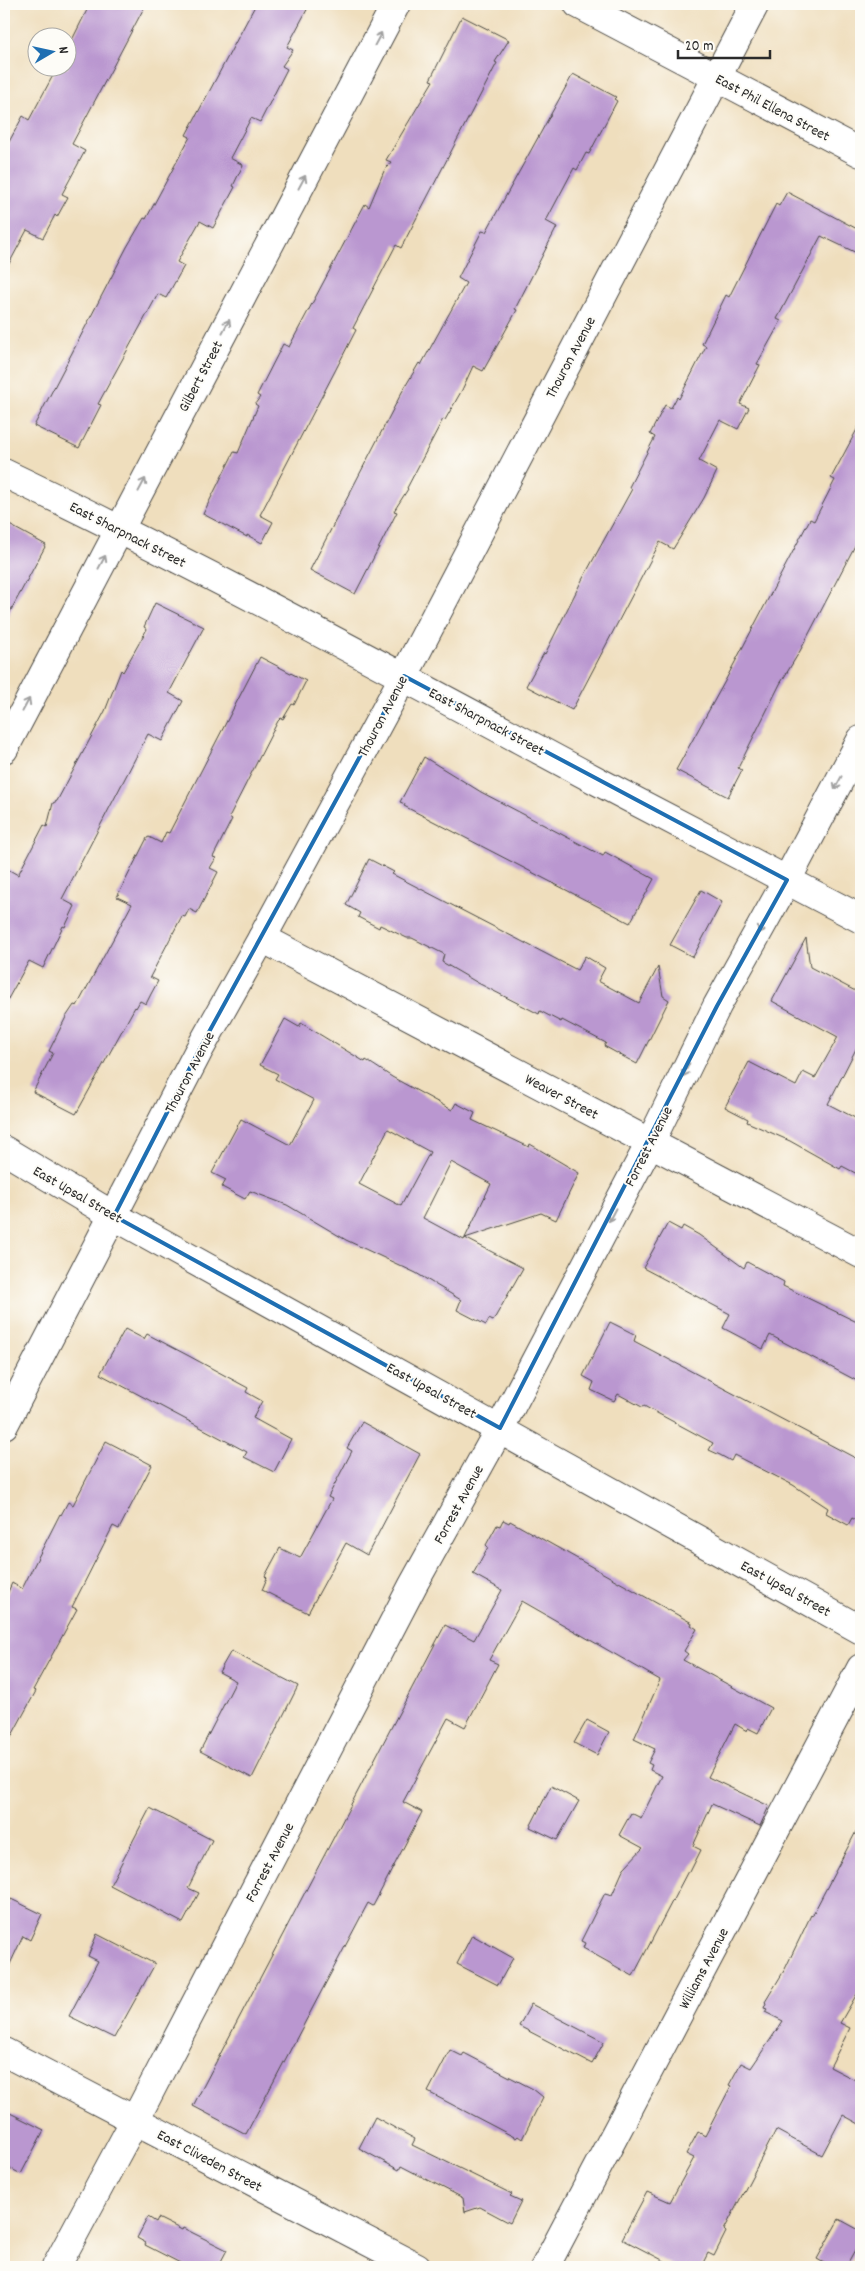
<svg xmlns="http://www.w3.org/2000/svg" width="865" height="2271" viewBox="0 0 865 2271" font-family="Dekko,sans-serif">
<style>
.building{fill:#ba97d0;fill-rule:evenodd}
.lines{fill:none;stroke-linecap:round;stroke-linejoin:round}
.minor-casing{stroke:#484641;stroke-width:30}
.tertiary-casing{stroke:#484641;stroke-width:30}
.minor{stroke:#fff;stroke-width:28}
.tertiary{stroke:#fff;stroke-width:28}
.oneway{stroke:#a0a0a0}
.marked{fill:none;stroke:#1f6fb2;stroke-width:4;stroke-linejoin:round}
.labels{text-anchor:middle;stroke-width:4;stroke-linejoin:round;paint-order:stroke}
.street-label{font-size:15px;fill:#2b2b2b;stroke:#fdfcf7}
</style>
<rect width="100%" height="100%" fill="#fdfcf7"/>
<filter id="ink" filterUnits="userSpaceOnUse"><feTurbulence type="fractalNoise" baseFrequency=".02" numOctaves="2"/><feDisplacementMap in="SourceGraphic" scale="10" xChannelSelector="R" yChannelSelector="G"/><feConvolveMatrix kernelMatrix="1 2 1 2 8 2 1 2 1" color-interpolation-filters="sRGB"/></filter>
<filter id="wash" filterUnits="userSpaceOnUse"><feTurbulence type="fractalNoise" baseFrequency=".0096" numOctaves="4" result="noise"/><feDisplacementMap in="SourceGraphic" scale="20" xChannelSelector="R" yChannelSelector="G"/><feGaussianBlur stdDeviation="1.12" result="paint"/><feColorMatrix in="noise" values="0 0 0 0 0 0 0 0 0 0 0 0 0 0 0 0 0 1.4 0 .05"/><feComposite in="paint" operator="in"/></filter>
<g filter="url(#wash)">
<rect width="100%" height="100%" fill="#efdebd"/>
<g id="blocks">
<g class="building">
<polygon points="90,4 146,4 72,144 85,151 62,194 68,197 57,217 55,215 43,238 27,230 4,273 4,151 23,116 29,120 57,68 68,68 68,48"/>
<polygon points="256,4 310,4 287,47 293,50 282,66 287,69 260,122 251,118 230,158 243,165 233,186 235,187 213,228 200,221 177,262 184,266 166,298 158,294 98,404 101,405 79,448 34,426 127,247 144,218 146,219 190,137 186,135"/>
<polygon points="462,16 509,40 495,62 497,63 401,248 396,245 353,328 356,330 335,371 260,515 273,522 262,543 247,535 247,537 203,514 234,452 238,453 258,406 255,404 260,397 257,395 283,344 289,347 365,204 369,207 384,171 391,162 386,160 433,81 430,80"/>
<polygon points="573,74 616,97 614,99 617,101 589,154 586,153 577,170 574,168 546,221 557,227 515,309 517,310 483,371 473,366 462,390 445,420 443,419 407,488 408,489 394,511 397,512 355,594 310,570 402,392 419,363 421,365 466,283 458,278 482,231 486,232"/>
<polygon points="787,192 861,231 861,255 821,236 777,319 781,321 757,364 760,365 740,404 749,408 738,429 720,420 699,461 717,471 704,498 673,549 660,542 572,710 526,686 544,653 545,654 582,580 632,489 629,487 655,437 650,434 665,405 671,408 677,397 679,399 706,346 702,344 726,295 729,297 776,204 779,206"/>
<polygon points="861,422 861,534 800,651 780,684 738,768 742,770 728,797 676,770 724,683 810,519 814,521 835,480 831,478"/>
<polygon points="4,522 46,545 4,623"/>
<polygon points="155,603 204,627 169,693 183,701 162,741 148,734 62,899 75,906 65,927 63,926 43,968 29,961 4,1006 4,867 18,875 44,825 47,827 53,803 57,801 105,711 121,670 123,672 147,629 144,627"/>
<polygon points="260,657 306,681 294,705 292,704 283,719 281,718 278,721 229,817 232,819 213,857 216,858 210,868 218,872 197,913 189,909 185,917 182,916 150,977 158,981 151,994 146,1004 140,1001 136,1008 135,1007 76,1114 33,1092 53,1053 49,1051 66,1017 74,1005 77,1006 132,904 117,897 147,838 149,837 161,843 166,832 169,833"/>
<polygon points="424,757 481,792 603,856 605,852 654,879 630,923 404,806 405,804 400,802"/>
<polygon points="369,859 394,872 392,874 577,970 585,956 605,968 598,981 639,1003 658,967 663,996 669,1000 637,1064 604,1046 606,1043 562,1020 561,1022 540,1011 539,1014 478,983 442,962 444,954 412,938 407,938 380,925 379,928 358,917 360,913 346,905"/>
<polygon points="701,890 722,902 693,957 670,945"/>
<polygon points="806,938 810,967 861,994 861,1050 857,1047 828,1104 861,1121 861,1176 842,1166 840,1169 790,1141 747,1122 748,1119 725,1107 749,1062 796,1086 803,1072 815,1078 838,1037 772,1001"/>
<path d="M 285,1019 L 299,1027 L 301,1023 L 365,1062 L 366,1060 L 392,1077 L 452,1110 L 456,1103 L 475,1113 L 472,1120 L 529,1147 L 530,1144 L 579,1173 L 556,1220 L 541,1213 L 465,1238 L 523,1268 L 493,1321 L 489,1319 L 486,1325 L 457,1310 L 461,1300 L 416,1273 L 346,1240 L 287,1205 L 250,1191 L 245,1199 L 222,1187 L 226,1180 L 212,1173 L 241,1119 L 290,1145 L 314,1100 L 275,1079 L 278,1074 L 260,1065 ZM 388,1129 L 430,1152 L 401,1206 L 359,1184 ZM 451,1162 L 491,1184 L 464,1240 L 423,1218 Z"/>
<polygon points="668,1223 681,1230 683,1226 699,1235 744,1268 747,1262 784,1282 783,1286 861,1324 861,1383 770,1335 763,1349 723,1328 730,1314 643,1268"/>
<polygon points="610,1322 636,1335 634,1341 861,1461 861,1523 852,1518 848,1525 826,1513 828,1508 793,1485 734,1455 731,1461 720,1455 709,1450 713,1443 644,1406 642,1407 618,1394 614,1401 591,1390 594,1382 583,1376"/>
<polygon points="125,1329 144,1339 147,1334 189,1356 248,1388 246,1392 262,1401 253,1418 291,1439 274,1472 244,1457 247,1452 100,1374"/>
<polygon points="362,1422 420,1454 367,1555 346,1543 308,1613 262,1590 267,1578 265,1576 280,1548 300,1558 332,1499 328,1497 352,1451 347,1448"/>
<polygon points="106,1441 152,1465 119,1529 113,1526 72,1607 77,1609 33,1690 36,1691 4,1750 4,1601 12,1583 22,1589 60,1514 61,1515 68,1502 73,1505"/>
<polygon points="503,1520 509,1523 510,1521 692,1623 691,1625 697,1629 684,1651 688,1654 683,1660 771,1708 758,1733 748,1728 747,1731 735,1724 708,1777 769,1806 760,1826 712,1804 693,1846 701,1850 690,1872 688,1871 633,1976 583,1948 585,1943 581,1941 605,1893 612,1895 624,1868 643,1848 619,1835 631,1813 641,1818 662,1776 650,1770 652,1765 648,1763 655,1749 634,1739 660,1680 522,1601 489,1660 498,1664 465,1727 448,1718 403,1802 422,1812 373,1906 368,1903 246,2134 193,2106 445,1625 474,1640 502,1590 473,1574 488,1547 486,1545 497,1525 500,1526"/>
<polygon points="231,1651 298,1686 252,1778 200,1751 236,1681 219,1672"/>
<polygon points="587,1720 609,1732 597,1755 574,1743"/>
<polygon points="551,1786 579,1801 557,1840 530,1827"/>
<polygon points="150,1808 212,1840 188,1888 199,1893 183,1923 110,1885"/>
<polygon points="861,1822 861,1987 840,2023 850,2028 830,2067 861,2083 861,2125 843,2115 822,2155 776,2130 724,2230 726,2232 714,2256 708,2253 701,2267 676,2267 622,2239 647,2192 670,2202 694,2158 686,2154 698,2132 705,2136 731,2086 729,2085 741,2063 751,2068 783,2021 765,2012 767,2009 764,2008 766,2003 765,2002 785,1969 811,1915 812,1916"/>
<polygon points="11,1899 42,1914 30,1940 23,1936 4,1977 4,1914"/>
<polygon points="97,1934 155,1964 114,2038 69,2016 98,1961 88,1956"/>
<polygon points="472,1935 513,1958 498,1985 457,1964"/>
<polygon points="531,2004 604,2042 592,2064 519,2026"/>
<polygon points="450,2050 462,2056 464,2053 533,2089 543,2097 522,2139 518,2136 516,2138 428,2092"/>
<polygon points="4,2110 44,2130 21,2174 4,2165"/>
<polygon points="375,2117 415,2139 412,2145 512,2194 510,2196 521,2201 510,2223 480,2207 465,2212 463,2198 401,2166 399,2170 359,2148"/>
<polygon points="148,2217 156,2222 158,2218 182,2230 183,2228 227,2250 218,2267 188,2267 145,2245 146,2243 137,2238"/>
<polygon points="839,2219 861,2231 861,2240 846,2267 831,2267 817,2259"/>
</g>
</g>
</g>
<g filter="url(#ink)">
<use href="#blocks" fill-opacity="0" stroke="#484641" stroke-width="1"/>
<g class="lines">
<g class="minor-casing">
<g id="minor">
<polyline points="578,4 861,153"/>
<path d="M 4,473 C 205,569 401,676 599,782 C 686,828 774,873 861,919"/>
<polyline points="4,749 396,4"/>
<polyline points="262,938 861,1254"/>
<polyline points="4,1425 198,1052 262,938 404,676 755,4"/>
<polyline points="4,2052 417,2267"/>
<polyline points="56,2267 135,2120 413,1585 500,1428 650,1143 717,1006 787,880 861,740"/>
<polyline points="545,2267 861,1668"/>
</g>
</g>
<g class="tertiary-casing">
<polyline id="tertiary" points="4,1150 114,1216 861,1630"/>
</g>
<use href="#minor" class="minor"/>
<use href="#tertiary" class="tertiary"/>
</g>
<defs><path id="oneway-shaft" d="M-6 0H5M1.5-3L5.5 0L1.5 3" fill="none" stroke-width="1.6" stroke-linecap="round" stroke-linejoin="round" transform="scale(1.25)"/></defs>
<g class="oneway">
<use href="#oneway-shaft" transform="translate(378 39) rotate(-62)"/>
<use href="#oneway-shaft" transform="translate(302 182) rotate(-62)"/>
<use href="#oneway-shaft" transform="translate(226 326) rotate(-62)"/>
<use href="#oneway-shaft" transform="translate(142 485) rotate(-62)"/>
<use href="#oneway-shaft" transform="translate(102 562) rotate(-62)"/>
<use href="#oneway-shaft" transform="translate(26 705) rotate(-62)"/>
<use href="#oneway-shaft" transform="translate(838 783) rotate(118)"/>
<use href="#oneway-shaft" transform="translate(762 927) rotate(119)"/>
<use href="#oneway-shaft" transform="translate(686 1070) rotate(116)"/>
<use href="#oneway-shaft" transform="translate(612 1215) rotate(118)"/>
</g>
</g>
<path class="marked" d="M 404,676 L 787,880 L 717,1006 L 500,1428 L 114,1216 L 198,1052 Z"/>
<g class="labels">
<g class="street-label">
<text transform="translate(773 107) rotate(28)" y="5">East Phil Ellena Street</text>
<text transform="translate(570 357) rotate(-62)" y="5">Thouron Avenue</text>
<text transform="translate(200 376) rotate(-62)" y="5">Gilbert Street</text>
<text transform="translate(128 534) rotate(27)" y="5">East Sharpnack Street</text>
<text transform="translate(382 716) rotate(-62)" y="5">Thouron Avenue</text>
<text transform="translate(487 721) rotate(28)" y="5">East Sharpnack Street</text>
<text transform="translate(189 1072) rotate(-62)" y="5">Thouron Avenue</text>
<text transform="translate(562 1096) rotate(28)" y="5">Weaver Street</text>
<text transform="translate(648 1146) rotate(-63)" y="5">Forrest Avenue</text>
<text transform="translate(78 1194) rotate(30)" y="5">East Upsal Street</text>
<text transform="translate(432 1390) rotate(29)" y="5">East Upsal Street</text>
<text transform="translate(458 1504) rotate(-61)" y="5">Forrest Avenue</text>
<text transform="translate(786 1588) rotate(29)" y="5">East Upsal Street</text>
<text transform="translate(269 1862) rotate(-62)" y="5">Forrest Avenue</text>
<text transform="translate(703 1968) rotate(-62)" y="5">Williams Avenue</text>
<text transform="translate(210 2160) rotate(28)" y="5">East Cliveden Street</text>
</g>
</g>
<rect width="865" height="2271" fill="none" stroke="#fdfcf7" stroke-width="20"/>
<g transform="translate(52 52) rotate(81)"><circle r="24" fill="#fdfcf7" stroke="#a9a8a5"/>
<path d="M0-4L9 19L0 12L-9 19Z" fill="#1f6fb2"/>
<text y="-8" font-size="14" font-weight="bold" text-anchor="middle" fill="#2b2b2b">N</text>
</g>
<path d="M678 50v8h92v-8" fill="none" stroke="#2b2b2b" stroke-width="2.5"/>
<text x="685" y="50" font-size="15" fill="#2b2b2b" stroke="#fdfcf7" stroke-width="4" paint-order="stroke">20 m</text>
</svg>
